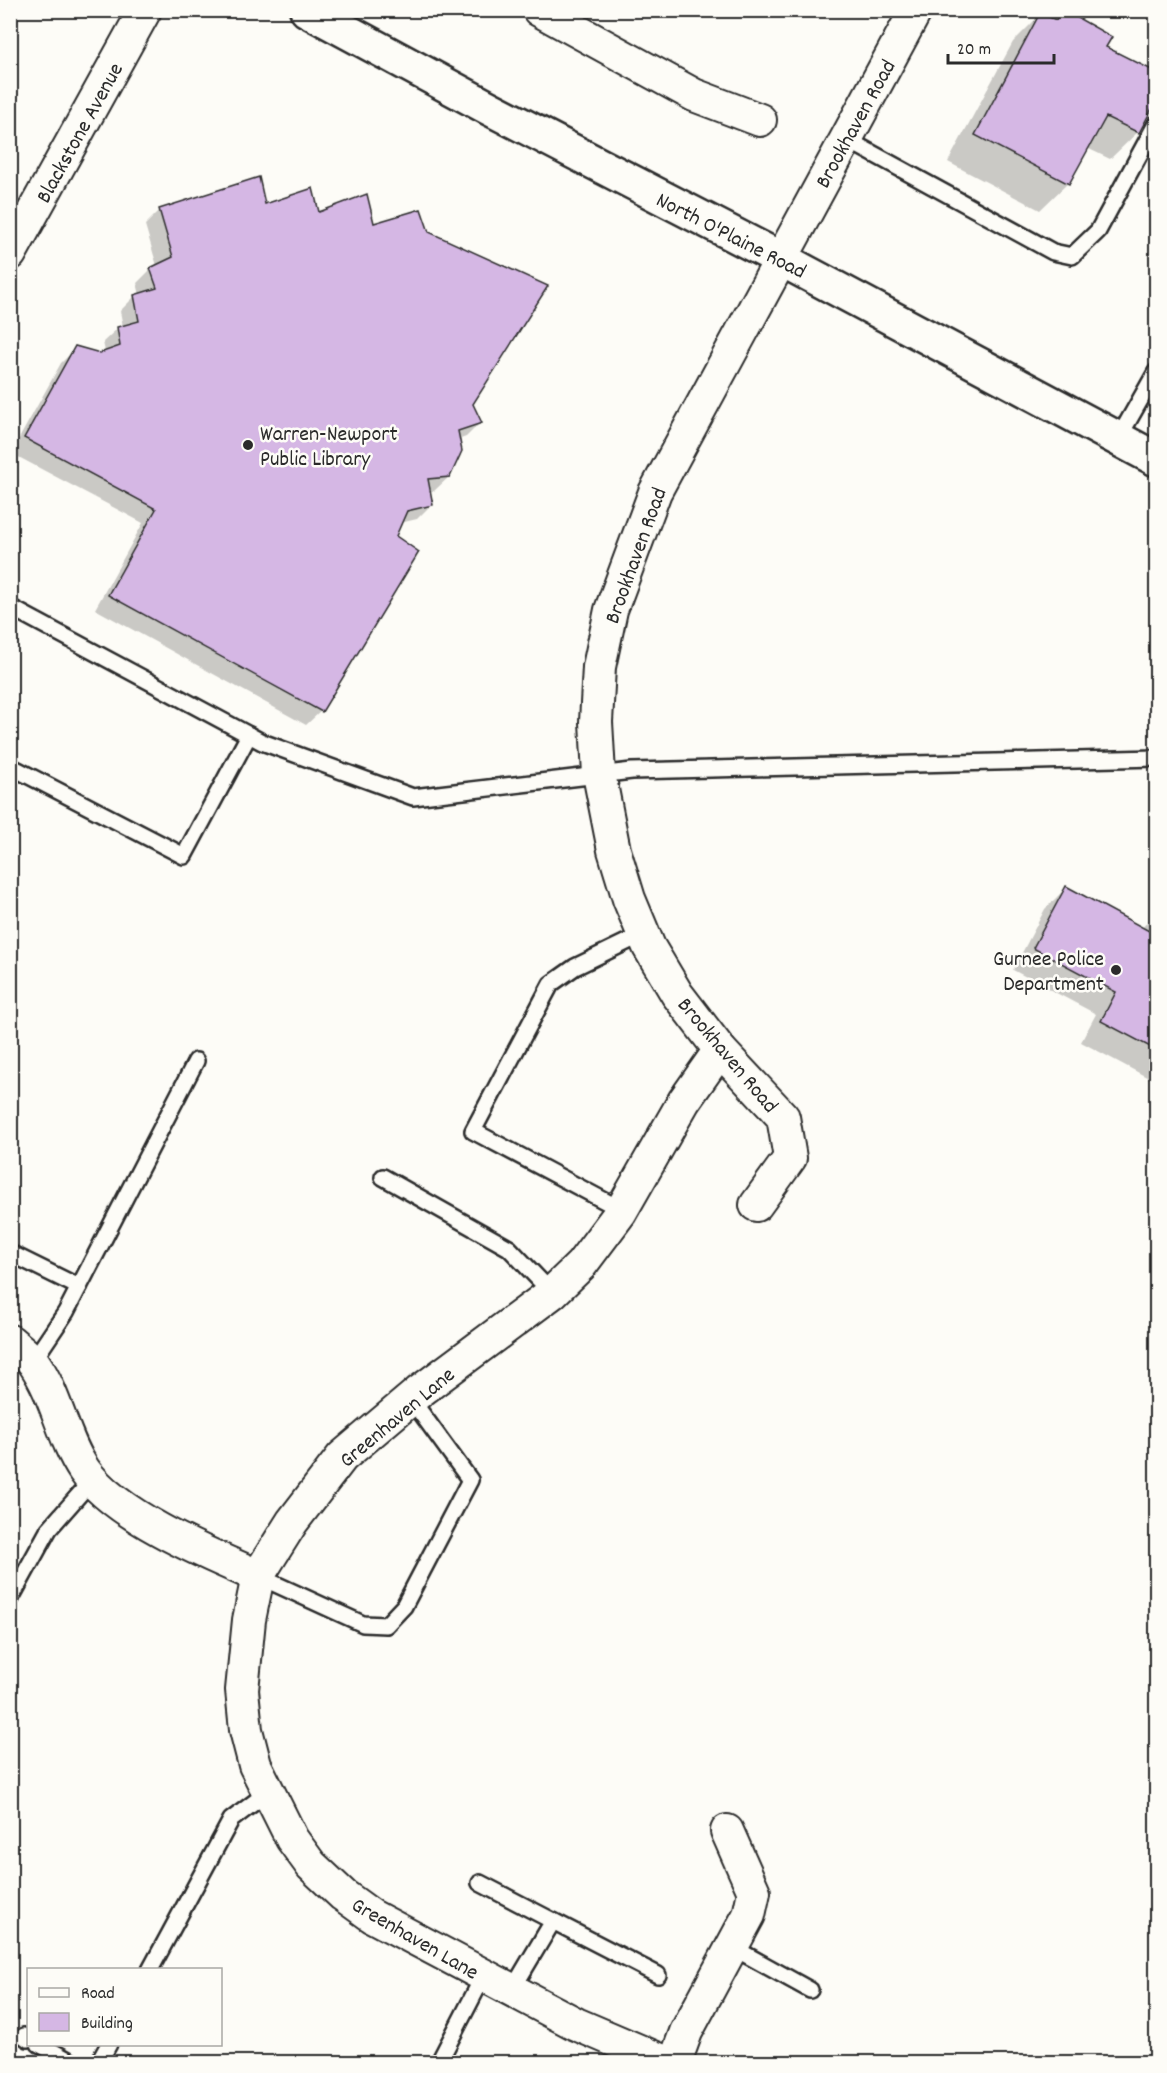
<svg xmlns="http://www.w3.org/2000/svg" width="1167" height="2073" viewBox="0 0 1167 2073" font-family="Dekko,sans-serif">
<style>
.shadow{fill:#0003}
.building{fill:#d5b7e4;stroke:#2b2b2b;stroke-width:1.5}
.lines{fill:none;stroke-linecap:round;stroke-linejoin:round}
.service-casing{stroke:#2b2b2b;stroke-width:20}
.minor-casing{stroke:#2b2b2b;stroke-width:36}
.tertiary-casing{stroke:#2b2b2b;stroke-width:38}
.service{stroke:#fdfcf7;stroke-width:15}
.minor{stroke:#fdfcf7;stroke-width:32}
.tertiary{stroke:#fdfcf7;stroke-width:33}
.poi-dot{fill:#2b2b2b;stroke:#fdfcf7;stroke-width:2}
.labels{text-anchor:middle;stroke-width:5;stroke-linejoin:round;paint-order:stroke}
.street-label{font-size:22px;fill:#2b2b2b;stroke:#fdfcf7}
.poi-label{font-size:22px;fill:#2b2b2b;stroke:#fdfcf7;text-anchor:start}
</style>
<rect width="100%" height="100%" fill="#fdfcf7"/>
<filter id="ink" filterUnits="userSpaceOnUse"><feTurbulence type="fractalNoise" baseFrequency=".0167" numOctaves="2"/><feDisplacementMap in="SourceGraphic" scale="12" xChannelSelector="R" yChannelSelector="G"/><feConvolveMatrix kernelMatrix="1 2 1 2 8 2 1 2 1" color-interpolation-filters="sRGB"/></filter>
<g filter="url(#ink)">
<g class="shadow">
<polygon points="1061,10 1104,47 1156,73 1156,98 1138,132 1110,159 1087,148 1068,183 1040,210 948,162 1013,42 1040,15 1052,20"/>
<polygon points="264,206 318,214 373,225 480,423 466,437 458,440 449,477 434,491 429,492 431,505 417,519 400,523 321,711 306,725 95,609 143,523 11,453 61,363 76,348 100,354 105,352 103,342 118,328 123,327 120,311 134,297 140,295 137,283 151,269 157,266 145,225 160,210"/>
<polygon points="1066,888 1141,929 1156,912 1156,1082 1081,1042 1096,1014 1013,970 1045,909"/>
<polygon points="1156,1099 1156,1115 1150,1112"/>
</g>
<g class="building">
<polygon points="1060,10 1064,10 1112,37 1106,47 1156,72 1156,101 1139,133 1106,117 1069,184 975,135 1040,13 1056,20"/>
<polygon points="259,177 265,204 313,188 319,212 367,194 374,223 421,209 429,232 548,286 473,404 482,423 458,431 462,451 450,477 428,479 433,505 407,511 396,536 419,552 322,712 108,595 156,509 24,438 75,346 100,353 120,346 117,327 139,321 134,295 157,288 150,268 173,257 159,209"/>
<polygon points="1066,886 1149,931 1156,917 1156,1050 1101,1021 1116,992 1033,948"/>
</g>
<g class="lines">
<g class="service-casing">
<g id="service">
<polyline points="846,139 1053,252 1072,256 1098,231 1156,124"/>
<polyline points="1118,439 1156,372"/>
<polyline points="10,607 262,742 413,797 632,771 1156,758"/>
<polyline points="10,766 184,856 249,735"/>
<polyline points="383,1177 509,1248 552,1293"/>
<polyline points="622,1210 473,1131 551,984 575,967 643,934"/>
<polyline points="10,1253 79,1287"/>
<polyline points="33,1361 66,1312 196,1061"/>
<polyline points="258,1576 363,1624 386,1625 404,1606 470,1480 411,1399"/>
<polyline points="10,1600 49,1529 93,1479"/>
<polyline points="480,1883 553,1921 512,1990"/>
<polyline points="553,1921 658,1975"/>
<polyline points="732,1947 810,1990"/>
<polyline points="150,1970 231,1820 268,1792"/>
<polyline points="24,2036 28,2039"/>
<polyline points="39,2044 72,2062"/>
<polyline points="99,2062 109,2044"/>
<polyline points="439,2062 484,1975"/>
</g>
</g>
<g class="minor-casing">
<g id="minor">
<polyline points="539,10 694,95 760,120"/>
<polyline points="10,254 145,10"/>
<polyline points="756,1205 790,1158 783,1117 720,1050 677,994 649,947 629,899 614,850 599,774 596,722 599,667 611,610 655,492 916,10"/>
<path d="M 10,1341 C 18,1348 28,1355 34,1363 C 57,1396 62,1437 84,1470 C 116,1516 207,1554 258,1576"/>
<polyline points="665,2062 576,2024 372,1916 343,1895 311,1865 292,1839 255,1765 246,1730 242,1690 249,1620 258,1576 292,1522 342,1457 419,1392 552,1293 581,1265 620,1213 684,1101 720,1050"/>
<polyline points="675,2062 686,2032 749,1915 754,1892 727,1831"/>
</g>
</g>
<g class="tertiary-casing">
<polyline id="tertiary" points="307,10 489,108 781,259 1156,459"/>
</g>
<use href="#service" class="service"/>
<use href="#minor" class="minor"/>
<use href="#tertiary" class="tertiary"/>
</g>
</g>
<g class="poi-dot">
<circle cx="248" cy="445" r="6"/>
<circle cx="1116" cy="970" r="6"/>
</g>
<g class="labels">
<g class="street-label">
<text transform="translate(854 123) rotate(-61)" y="8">Brookhaven Road</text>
<text transform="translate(78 132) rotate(-61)" y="8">Blackstone Avenue</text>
<text transform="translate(732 234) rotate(27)" y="8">North O'Plaine Road</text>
<text transform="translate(634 555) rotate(-70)" y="8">Brookhaven Road</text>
<text transform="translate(729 1054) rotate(50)" y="8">Brookhaven Road</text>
<text transform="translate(396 1416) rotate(-40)" y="8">Greenhaven Lane</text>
<text transform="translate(416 1937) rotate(30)" y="8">Greenhaven Lane</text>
</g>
<g class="poi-label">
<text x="260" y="440">Warren-Newport<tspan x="260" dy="25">Public Library</tspan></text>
<text x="1104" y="965" text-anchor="end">Gurnee Police<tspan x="1104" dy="25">Department</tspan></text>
</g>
</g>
<rect width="1167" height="2073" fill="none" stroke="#fdfcf7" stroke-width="36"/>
<rect x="18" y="18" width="1131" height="2037" fill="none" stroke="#2b2b2b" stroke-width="2" filter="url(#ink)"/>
<rect x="27" y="1968" width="195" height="78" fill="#fdfcf7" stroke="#a9a8a5" stroke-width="1.5"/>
<rect x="39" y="1988" width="30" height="9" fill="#fdfcf7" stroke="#a9a8a5" stroke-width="1.5"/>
<text x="81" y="1998" font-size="18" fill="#2b2b2b">Road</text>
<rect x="39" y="2013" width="30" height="18" fill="#d5b7e4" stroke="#a9a8a5" stroke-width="1.5"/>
<text x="81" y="2028" font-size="18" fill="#2b2b2b">Building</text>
<path d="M948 54v9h106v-9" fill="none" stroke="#2b2b2b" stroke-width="3"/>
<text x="957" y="54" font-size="18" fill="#2b2b2b" stroke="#fdfcf7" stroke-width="4.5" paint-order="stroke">20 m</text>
</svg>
